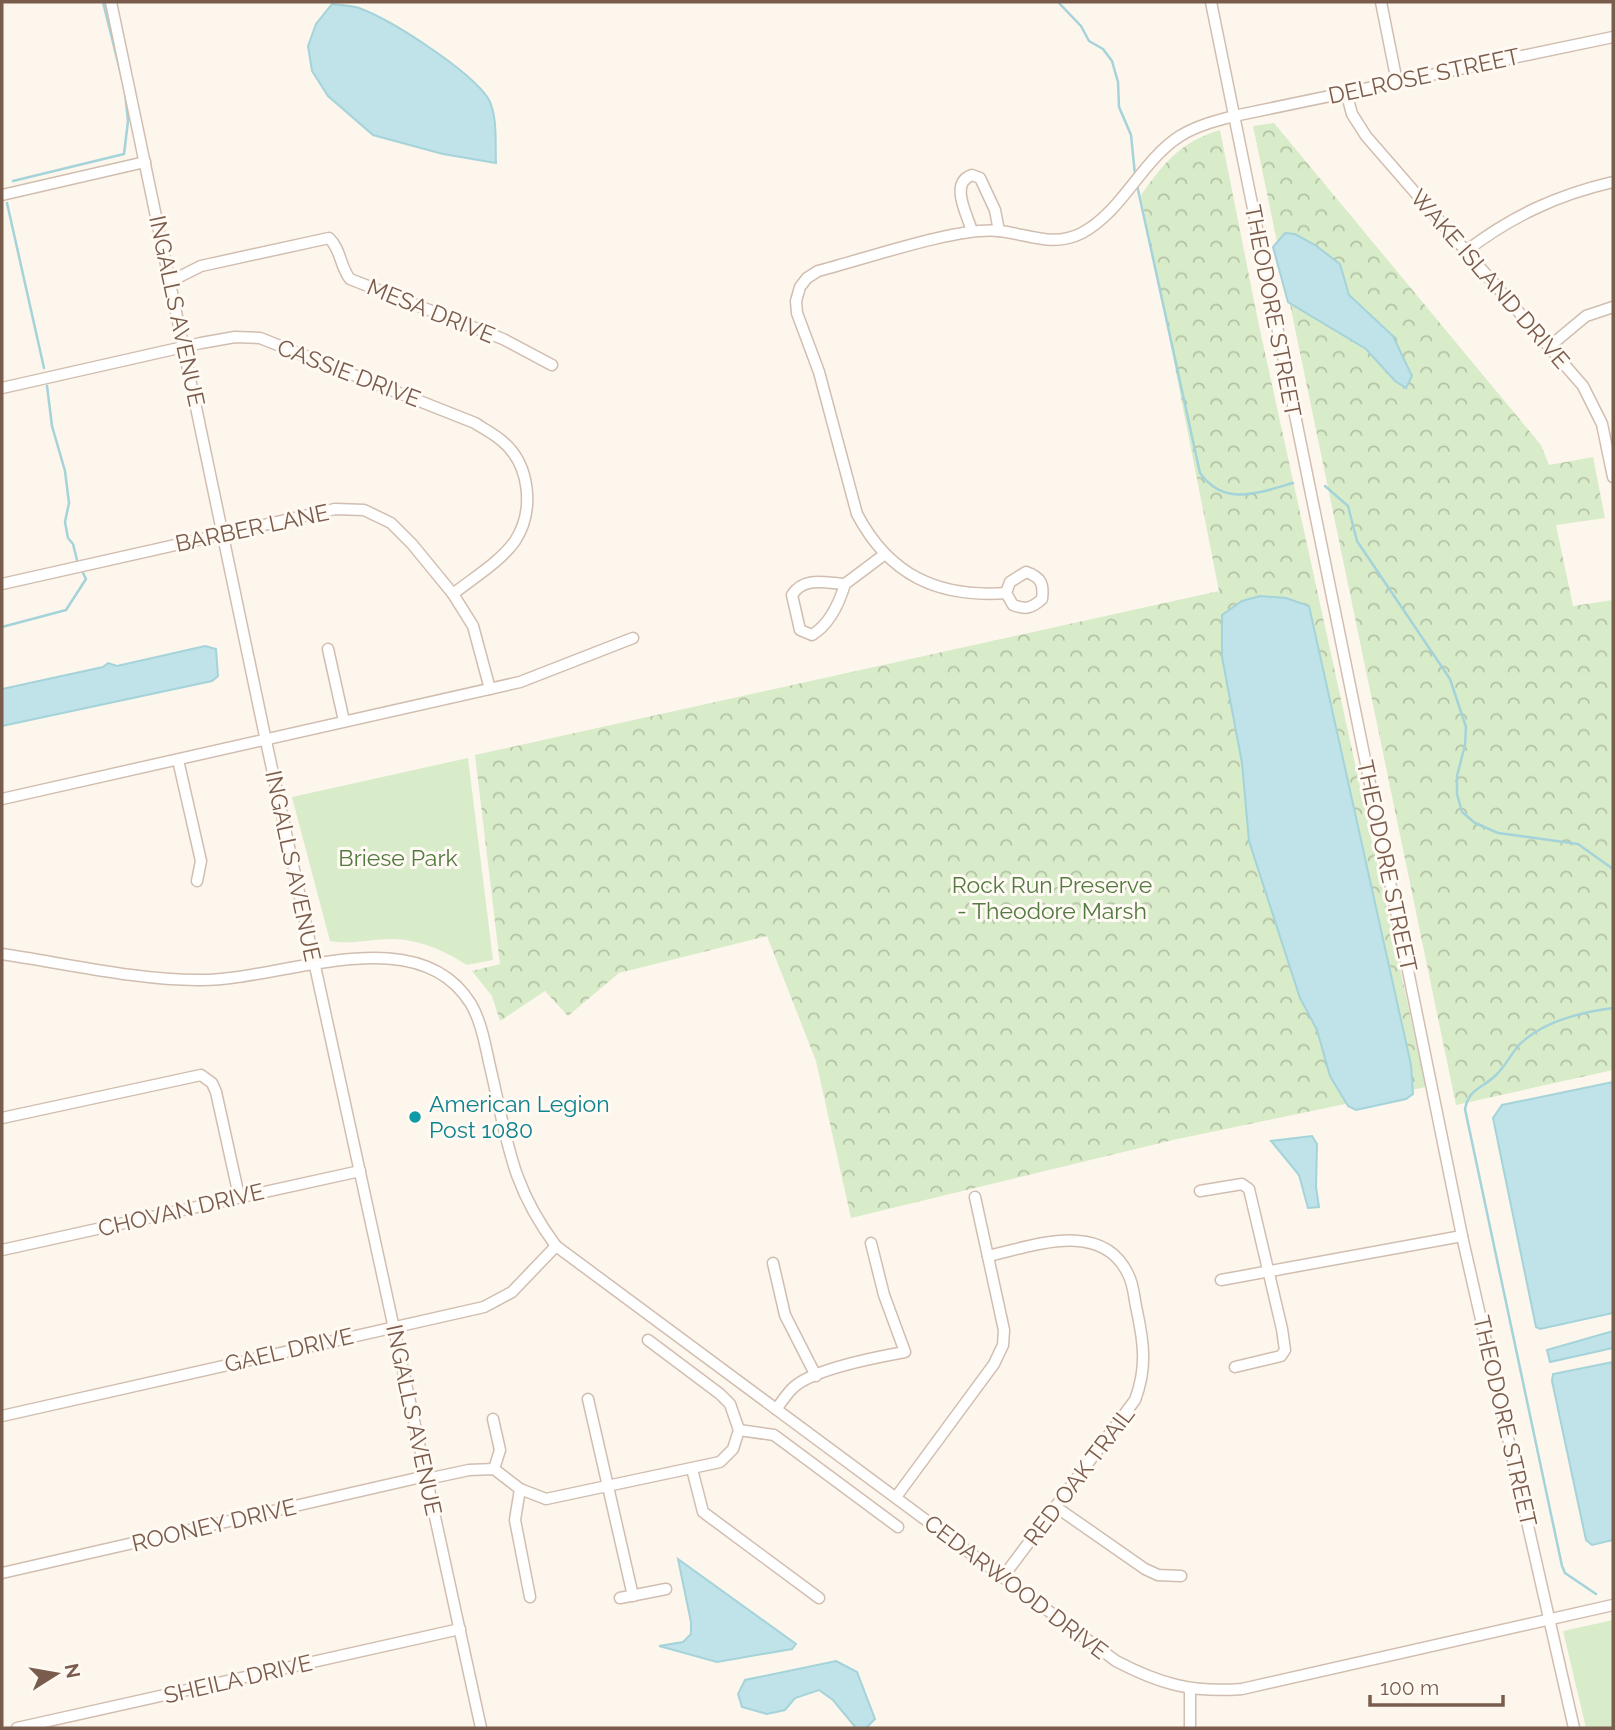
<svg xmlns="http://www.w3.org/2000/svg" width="1615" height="1730" viewBox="0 0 1615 1730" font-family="Raleway,sans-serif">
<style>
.green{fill:#d8ecc9}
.forest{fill:url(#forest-crowns)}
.water{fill:#bfe3e8;stroke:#a5d3da;stroke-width:2}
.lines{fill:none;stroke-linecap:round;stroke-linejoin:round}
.stream{stroke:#a5d3da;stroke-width:2.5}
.minor-casing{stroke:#d1beb0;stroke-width:13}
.minor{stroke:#fff;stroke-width:10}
.culture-dot{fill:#0f9aa8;stroke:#fffaf3;stroke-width:2.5}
.labels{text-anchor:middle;stroke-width:6;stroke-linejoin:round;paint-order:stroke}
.street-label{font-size:23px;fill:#7a5c4d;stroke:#fffaf3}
.park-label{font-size:23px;fill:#537a41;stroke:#fffaf3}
.culture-label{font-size:23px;fill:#0d838f;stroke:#fffaf3;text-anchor:start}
</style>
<defs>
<pattern id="forest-crowns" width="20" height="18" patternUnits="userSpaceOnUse" patternTransform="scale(1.75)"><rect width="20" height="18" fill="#d8ecc9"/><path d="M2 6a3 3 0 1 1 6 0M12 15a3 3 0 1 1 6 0" fill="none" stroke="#b4c2a5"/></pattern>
</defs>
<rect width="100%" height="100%" fill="#fdf6ec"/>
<g class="green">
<path d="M 468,758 L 493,960 L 467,965 C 445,951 423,941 396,939 C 373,938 353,945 330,941 L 292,797 Z"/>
<polygon points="1613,1620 1613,1728 1586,1728 1563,1631"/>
</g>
<g class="forest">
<polygon points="1274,123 1541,445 1549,465 1593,457 1605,518 1556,525 1573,606 1613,600 1613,1070 1456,1105 1253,126"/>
<path d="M 1220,130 L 1258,321 L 1426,1087 L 1173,1140 L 851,1218 L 816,1061 L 767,936 L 619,973 L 568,1016 L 545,991 L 500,1021 L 492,996 L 472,971 L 500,964 L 475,755 L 1219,591 L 1141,195 C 1165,162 1180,142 1220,130 Z"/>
</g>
<g class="water">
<path d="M 332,4 C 341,5 351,5 359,8 C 392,20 469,70 488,98 C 498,115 495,144 496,163 L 443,154 L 373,135 L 328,96 L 312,71 L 308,46 L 316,24 Z"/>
<polygon points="1285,233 1295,234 1315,245 1340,264 1349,295 1393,336 1412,376 1406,388 1395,381 1366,349 1288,302 1273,247"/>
<polygon points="1260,596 1286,598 1309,606 1411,1065 1413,1094 1406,1099 1356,1110 1348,1106 1330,1076 1317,1030 1300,998 1249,841 1242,763 1222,657 1222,615 1242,601"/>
<polygon points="205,646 216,649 218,676 212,681 2,726 2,689 103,667 108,663 117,666"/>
<polygon points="1613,1082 1613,1313 1540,1329 1536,1327 1493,1118 1502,1105"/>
<polygon points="1312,1136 1317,1144 1316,1187 1319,1207 1308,1208 1299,1175 1271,1141"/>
<polygon points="1613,1331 1613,1348 1550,1362 1547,1350"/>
<polygon points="1613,1362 1613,1540 1592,1545 1586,1540 1552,1381 1553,1374"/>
<polygon points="678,1559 796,1644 792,1649 717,1662 659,1646 683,1642 691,1634 691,1622"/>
<polygon points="836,1661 857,1672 875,1719 866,1728 856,1728 833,1700 819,1690 795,1698 785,1710 767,1714 742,1707 738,1694 745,1680"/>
</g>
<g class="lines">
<g class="stream">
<polyline points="103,2 122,79"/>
<polyline points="1058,2 1081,26 1089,41 1103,49 1112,61 1118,82 1119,107 1131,135 1135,175"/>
<polyline points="13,181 124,154 128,121 125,92"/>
<path d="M 1137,185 L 1200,473 C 1224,507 1258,493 1293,483"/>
<polyline points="7,203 44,368"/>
<polyline points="47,386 52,426 65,471 69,503 65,522 68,538 73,544 77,560"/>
<polyline points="1325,486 1348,506 1357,541 1450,679 1466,727 1465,745 1457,776 1457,794 1462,812 1475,823 1498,833 1578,844 1613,869"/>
<polyline points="2,627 66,610 86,579 83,573"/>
<path d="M 1596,1594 L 1565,1573 L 1562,1566 L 1465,1109 C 1469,1088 1482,1089 1496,1075 C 1505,1067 1511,1054 1519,1045 C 1542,1022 1582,1012 1613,1008"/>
<polyline points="1613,1614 1613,1615"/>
</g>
<g class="minor-casing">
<g id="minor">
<polyline points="111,2 266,741 481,1728"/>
<polyline points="1211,2 1462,1236 1574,1728"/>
<polyline points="1381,2 1397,82"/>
<polyline points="1346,92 1352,114 1366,136 1583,386 1602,424 1613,477"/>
<polyline points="2,195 145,162"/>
<path d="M 972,231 C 967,214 949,183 972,175 L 980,178 L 995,210 L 999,231"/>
<path d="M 1466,251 C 1512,216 1557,195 1613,182"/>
<path d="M 171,281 L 201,266 L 329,238 C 341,249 340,267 350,279 L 503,339 L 552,365"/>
<polyline points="1550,346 1586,316 1613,307"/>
<path d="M 2,388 L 201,343 L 235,337 L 260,338 L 475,423 C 484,429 494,434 502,441 C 530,464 535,510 515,541 C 500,562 473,578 453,594"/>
<polyline points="2,584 335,509 364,510 391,523 412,544 453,594 473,626 490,689"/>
<path d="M 845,584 C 839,604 830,624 812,635 L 800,630 L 792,595 C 804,576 825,583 845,584 L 885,554"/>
<path d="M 1006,593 L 1010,582 L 1026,572 C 1041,577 1044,584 1042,599 C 1032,608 1026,610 1013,605 L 1006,593 C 938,598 889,575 857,514 L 819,372 L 797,313 L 796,301 L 800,287 L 807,278 L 818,271 C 862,260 958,226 999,231 C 1029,234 1052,248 1082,233 C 1123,211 1141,161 1180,136 C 1196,126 1215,121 1234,116 L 1613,37"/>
<polyline points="328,649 344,721"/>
<polyline points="178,760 201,861 197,881"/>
<polyline points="2,799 520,682 633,638"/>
<path d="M 2,954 C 63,963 141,981 202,980 C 282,980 418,917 471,1004 C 483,1025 486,1051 492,1075 C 508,1145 512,1187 556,1246 L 1116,1661 C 1160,1684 1192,1693 1242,1689 L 1613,1605"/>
<polyline points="2,1118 201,1075 212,1083 216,1092 239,1196"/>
<polyline points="1200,1191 1242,1184 1249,1189 1282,1329 1285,1350 1281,1356 1235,1367"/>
<polyline points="2,1250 360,1171"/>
<path d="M 988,1256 C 1033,1246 1102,1219 1128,1274 C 1134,1285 1134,1299 1137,1311 C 1144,1344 1147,1368 1135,1400 L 1003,1577"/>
<polyline points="773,1263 785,1315 816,1376"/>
<polyline points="1221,1280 1462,1236"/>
<polyline points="648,1340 720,1394 730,1404 739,1430"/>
<polyline points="588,1399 633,1596"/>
<path d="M 776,1409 C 782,1402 787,1393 794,1387 C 814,1369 877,1357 905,1352 L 884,1295 L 871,1243"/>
<polyline points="2,1416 484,1307 512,1292 556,1246"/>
<polyline points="493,1419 500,1450 494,1469"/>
<polyline points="739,1430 774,1435 898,1527"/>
<polyline points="692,1469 703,1512 819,1598"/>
<polyline points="427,1479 469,1470 494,1469 520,1489 546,1499 720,1462 733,1449 739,1430"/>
<polyline points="520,1489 515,1520 530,1597"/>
<polyline points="896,1497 994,1364 1003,1345 1004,1330 975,1197"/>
<polyline points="1056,1507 1145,1569 1158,1575 1181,1576"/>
<polyline points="2,1573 426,1476"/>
<polyline points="620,1598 666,1589"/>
<polyline points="1190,1690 1190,1728"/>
<polyline points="17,1728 460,1629"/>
</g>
</g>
<use href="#minor" class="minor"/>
</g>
<circle class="culture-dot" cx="415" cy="1117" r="7"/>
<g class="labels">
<g class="street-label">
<text transform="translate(1424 76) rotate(-12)" y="8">DELROSE STREET</text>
<text transform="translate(1490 279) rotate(49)" y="8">WAKE ISLAND DRIVE</text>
<text transform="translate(177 311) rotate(78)" y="8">INGALLS AVENUE</text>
<text transform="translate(431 311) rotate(22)" y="8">MESA DRIVE</text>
<text transform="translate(1273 311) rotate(79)" y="8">THEODORE STREET</text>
<text transform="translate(349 373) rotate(21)" y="8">CASSIE DRIVE</text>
<text transform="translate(252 528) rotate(-12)" y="8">BARBER LANE</text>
<text transform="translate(293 866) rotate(78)" y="8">INGALLS AVENUE</text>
<text transform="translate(1387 866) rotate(78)" y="8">THEODORE STREET</text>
<text transform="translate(181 1210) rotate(-13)" y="8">CHOVAN DRIVE</text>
<text transform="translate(289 1350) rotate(-13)" y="8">GAEL DRIVE</text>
<text transform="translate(414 1420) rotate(78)" y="8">INGALLS AVENUE</text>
<text transform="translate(1505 1421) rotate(77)" y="8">THEODORE STREET</text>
<text transform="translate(1079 1476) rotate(-53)" y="8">RED OAK TRAIL</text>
<text transform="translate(214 1525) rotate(-13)" y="8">ROONEY DRIVE</text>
<text transform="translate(1016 1587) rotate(37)" y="8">CEDARWOOD DRIVE</text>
<text transform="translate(238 1679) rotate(-13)" y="8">SHEILA DRIVE</text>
</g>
<g class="park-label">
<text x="398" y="866">Briese Park</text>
<text x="1052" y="893">Rock Run Preserve<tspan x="1052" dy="26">- Theodore Marsh</tspan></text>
</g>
<g class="culture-label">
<text x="429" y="1112">American Legion<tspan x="429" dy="26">Post 1080</tspan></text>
</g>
</g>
<rect width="1615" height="1730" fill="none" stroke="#7a5c4d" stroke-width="7"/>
<g transform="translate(56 1674) rotate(79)" stroke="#fffaf3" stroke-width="5" paint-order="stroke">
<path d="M0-5L12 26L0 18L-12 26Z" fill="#7a5c4d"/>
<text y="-10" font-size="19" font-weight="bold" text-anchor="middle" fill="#7a5c4d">N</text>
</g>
<path d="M1370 1695v10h133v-10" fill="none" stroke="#7a5c4d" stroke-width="3.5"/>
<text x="1380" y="1695" font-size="21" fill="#7a5c4d" stroke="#fffaf3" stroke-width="5" paint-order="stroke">100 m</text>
</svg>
